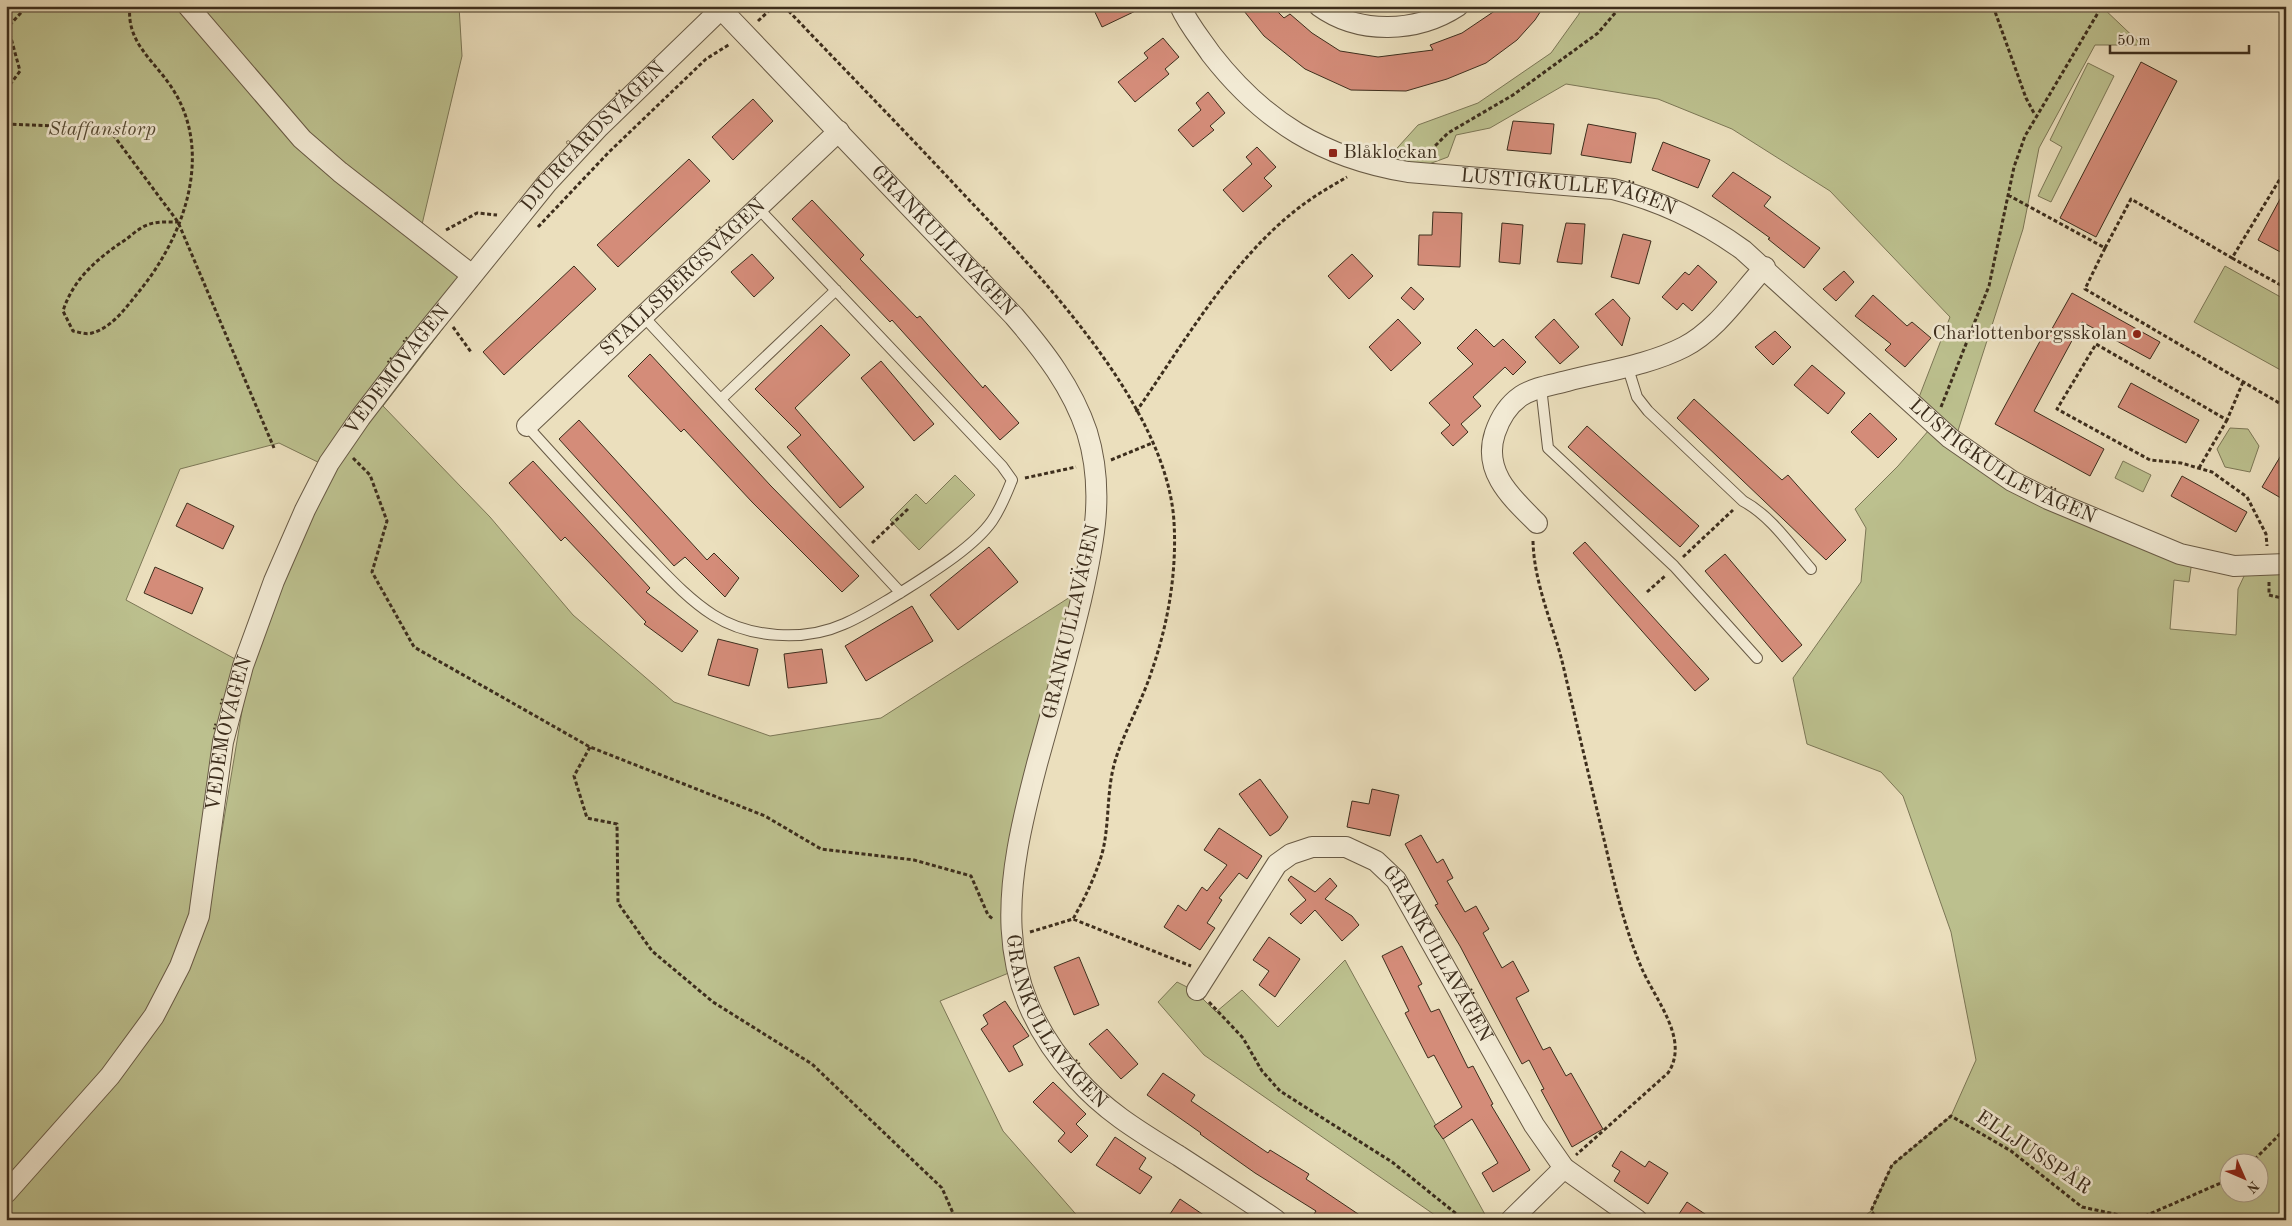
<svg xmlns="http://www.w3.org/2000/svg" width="2292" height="1226" font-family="'Old Standard TT',serif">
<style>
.green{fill:#bcc08e;stroke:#7c7756;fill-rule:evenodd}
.building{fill:#d48c79;stroke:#3d2e1d}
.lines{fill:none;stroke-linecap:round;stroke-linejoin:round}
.lane-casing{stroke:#685a45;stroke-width:12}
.street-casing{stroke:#685a45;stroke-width:22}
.path{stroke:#3d2e1d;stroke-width:3;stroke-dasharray:4 2.5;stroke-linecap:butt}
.lane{stroke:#f2ead4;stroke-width:10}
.street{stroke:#f2ead4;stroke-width:20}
.poi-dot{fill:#8f2418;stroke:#f2ead4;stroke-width:2}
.labels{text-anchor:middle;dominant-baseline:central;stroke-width:5;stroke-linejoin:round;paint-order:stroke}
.park-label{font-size:20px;font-style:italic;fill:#564b34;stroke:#f2ead4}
.street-label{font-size:20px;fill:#3d2e1d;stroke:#f2ead4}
.poi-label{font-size:20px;fill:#3d2e1d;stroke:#f2ead4;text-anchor:start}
</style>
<rect width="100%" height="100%" fill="#ebdfbd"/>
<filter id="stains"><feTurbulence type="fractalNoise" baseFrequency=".004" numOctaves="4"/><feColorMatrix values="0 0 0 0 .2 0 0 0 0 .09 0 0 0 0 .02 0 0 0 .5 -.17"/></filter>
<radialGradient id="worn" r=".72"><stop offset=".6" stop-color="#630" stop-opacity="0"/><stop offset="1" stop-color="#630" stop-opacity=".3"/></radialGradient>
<path class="green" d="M 6,6 L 459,6 L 462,56 L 419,237 L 473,285 L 454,314 L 383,406 L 490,517 L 573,615 L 674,702 L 770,736 L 881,718 L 1092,583 L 1052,724 L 1019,882 L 1021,968 L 940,1001 L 1003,1131 L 1081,1220 L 6,1220 ZM 279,443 L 334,470 L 302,525 L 250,667 L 126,600 L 180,469 ZM 248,675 L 208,915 L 232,735 Z
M 1581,6 L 2101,6 L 2142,45 L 2095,45 L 2039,148 L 2023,229 L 1955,440 L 1979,458 L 2192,561 L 2189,582 L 2174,580 L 2170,629 L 2236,635 L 2238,589 L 2245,574 L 2286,572 L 2286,1220 L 1859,1220 L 1871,1211 L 1892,1165 L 1951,1116 L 1976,1060 L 1951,932 L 1903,796 L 1881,772 L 1807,744 L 1793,678 L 1861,582 L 1866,528 L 1855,509 L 1898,466 L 1935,423 L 1916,405 L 1950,317 L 1830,191 L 1732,129 L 1658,99 L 1566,84 L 1490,128 L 1456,135 L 1448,157 L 1410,171 L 1379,168 L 1418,125 L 1478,103 L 1551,53 L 1579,14 ZM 2230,1164 L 2260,1164 L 2260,1194 L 2230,1194 Z
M 2088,63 L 2114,76 L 2051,202 L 2038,196 L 2062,147 L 2050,140 Z
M 2225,266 L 2286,300 L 2286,373 L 2194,322 Z
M 2230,428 L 2248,429 L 2259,446 L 2250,472 L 2225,467 L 2217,449 Z
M 2123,461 L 2151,475 L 2143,492 L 2115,478 Z
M 955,475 L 975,495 L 919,550 L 890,520 L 916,494 L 926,504 Z
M 1345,960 L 1488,1220 L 1442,1220 L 1204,1055 L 1158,1002 L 1177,982 L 1195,991 L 1216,1012 L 1242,990 L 1278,1027 Z"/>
<path class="building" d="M 1092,6 L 1146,6 L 1102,27 Z
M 1240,6 L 1272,6 L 1284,18 L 1290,14 L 1312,33 L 1340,51 L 1378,57 L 1433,50 L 1430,45 L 1462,33 L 1502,6 L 1544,6 L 1535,20 L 1517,40 L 1486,63 L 1447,79 L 1406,91 L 1351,90 L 1305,69 L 1264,36 Z
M 1163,38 L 1179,57 L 1165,69 L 1169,74 L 1135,102 L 1118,82 L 1148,58 L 1144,53 Z
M 2141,62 L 2177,81 L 2096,237 L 2060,218 Z
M 1208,92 L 1225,113 L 1210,126 L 1214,130 L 1193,147 L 1178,130 L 1201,110 L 1196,103 Z
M 753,99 L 773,121 L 733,160 L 712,137 Z
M 1513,121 L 1554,124 L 1551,154 L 1507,150 Z
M 1588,124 L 1636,133 L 1631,163 L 1581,155 Z
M 1663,142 L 1710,160 L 1698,188 L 1652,170 Z
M 1257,147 L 1276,167 L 1264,178 L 1272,186 L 1243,212 L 1223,190 L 1252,164 L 1246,157 Z
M 689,159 L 710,181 L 618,267 L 597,245 Z
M 1733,172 L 1771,197 L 1764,206 L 1820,248 L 1804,268 L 1768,239 L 1770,238 L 1712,196 Z
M 2286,188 L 2286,255 L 2258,240 Z
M 812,200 L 864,255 L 860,259 L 917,318 L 920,316 L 983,388 L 985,385 L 1019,423 L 1000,440 L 892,320 L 890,322 L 792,219 Z
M 1433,212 L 1462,213 L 1460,267 L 1418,265 L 1419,235 L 1432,235 Z
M 1502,223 L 1523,225 L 1520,264 L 1499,262 Z
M 1566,223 L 1585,224 L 1582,264 L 1557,262 Z
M 1623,234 L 1651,241 L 1639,284 L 1611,277 Z
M 752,254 L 774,278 L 754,297 L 731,272 Z
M 1352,254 L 1373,276 L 1349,299 L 1328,276 Z
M 1698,265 L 1717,282 L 1692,311 L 1683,303 L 1677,310 L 1662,297 L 1685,272 L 1689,275 Z
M 574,266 L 596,289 L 504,375 L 483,352 Z
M 1844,271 L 1854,282 L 1836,301 L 1823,289 Z
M 1411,287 L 1424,299 L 1414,310 L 1401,298 Z
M 2072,293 L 2160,342 L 2150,359 L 2082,322 L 2034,411 L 2104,449 L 2090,476 L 1995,424 L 2045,332 L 2049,334 Z
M 1873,295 L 1907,326 L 1912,322 L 1931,338 L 1905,367 L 1885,350 L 1891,344 L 1855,316 Z
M 1613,299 L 1630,318 L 1622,346 L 1595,314 Z
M 1398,319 L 1421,343 L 1391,371 L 1369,347 Z
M 1554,319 L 1579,347 L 1560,364 L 1535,337 Z
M 821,325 L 850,355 L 795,408 L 864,487 L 840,508 L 787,447 L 801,435 L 755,389 Z
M 1476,329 L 1494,347 L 1503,339 L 1526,362 L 1513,375 L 1505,367 L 1473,397 L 1481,406 L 1461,424 L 1468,432 L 1453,446 L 1441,433 L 1450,425 L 1429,403 L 1473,364 L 1457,348 Z
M 1775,331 L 1791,347 L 1773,365 L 1755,347 Z
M 650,354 L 770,485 L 859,576 L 842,592 L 752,502 L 684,429 L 681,432 L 628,376 Z
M 881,361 L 934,424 L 914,441 L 861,378 Z
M 1812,365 L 1845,393 L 1828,414 L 1794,385 Z
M 2131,383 L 2199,420 L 2186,443 L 2118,407 Z
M 1694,399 L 1782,480 L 1788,475 L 1846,540 L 1826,560 L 1677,418 Z
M 1870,413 L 1897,439 L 1878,458 L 1851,432 Z
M 579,420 L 707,560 L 714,553 L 739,578 L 725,597 L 685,557 L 674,566 L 559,439 Z
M 1587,426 L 1699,526 L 1680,547 L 1568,447 Z
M 2286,447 L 2286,501 L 2262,487 Z
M 533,461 L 650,588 L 646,592 L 698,631 L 682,652 L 644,624 L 646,622 L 565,537 L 561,541 L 509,483 Z
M 2182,476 L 2247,512 L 2236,532 L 2171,496 Z
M 187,503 L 234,526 L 223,549 L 176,526 Z
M 1585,542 L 1709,679 L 1695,691 L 1573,553 Z
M 989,547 L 1018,582 L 958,630 L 930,595 Z
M 1725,554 L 1802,645 L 1782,662 L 1705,571 Z
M 155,567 L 203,588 L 192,614 L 144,593 Z
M 912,606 L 933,641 L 866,681 L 845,646 Z
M 718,639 L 758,649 L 749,686 L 708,675 Z
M 822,649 L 827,683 L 788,688 L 784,654 Z
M 1260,779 L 1288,817 L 1279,830 L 1270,836 L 1239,794 Z
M 1372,789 L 1399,795 L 1390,836 L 1347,827 L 1352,801 L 1369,804 Z
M 1219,828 L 1262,856 L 1247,879 L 1239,873 L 1219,898 L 1222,900 L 1207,923 L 1215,928 L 1200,950 L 1164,927 L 1178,905 L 1186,911 L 1202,887 L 1207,891 L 1227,865 L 1204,850 Z
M 1421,835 L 1437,863 L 1443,859 L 1453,878 L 1447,881 L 1465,912 L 1476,906 L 1489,929 L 1483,933 L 1502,968 L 1513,961 L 1529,991 L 1516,998 L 1543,1050 L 1550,1047 L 1566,1076 L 1571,1073 L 1603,1129 L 1572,1147 L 1541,1090 L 1544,1089 L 1529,1060 L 1522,1064 L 1460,946 L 1435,905 L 1438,904 L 1405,844 Z
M 1291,876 L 1315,892 L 1330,878 L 1337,886 L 1325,899 L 1352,916 L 1359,925 L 1342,941 L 1315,910 L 1301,924 L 1290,914 L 1306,900 L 1288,880 Z
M 1269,937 L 1300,959 L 1275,997 L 1259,985 L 1269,971 L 1253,960 Z
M 1402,946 L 1422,984 L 1418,986 L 1431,1012 L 1439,1009 L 1468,1068 L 1473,1066 L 1493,1104 L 1491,1105 L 1530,1170 L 1493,1192 L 1482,1173 L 1498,1163 L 1472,1119 L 1443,1139 L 1434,1126 L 1462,1107 L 1434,1055 L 1428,1058 L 1405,1013 L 1409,1011 L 1382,956 Z
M 1079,957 L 1099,1005 L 1074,1015 L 1054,967 Z
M 1005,1001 L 1029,1036 L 1013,1046 L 1023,1065 L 1009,1072 L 981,1029 L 988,1024 L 983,1015 Z
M 1107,1029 L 1138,1064 L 1121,1079 L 1089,1044 Z
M 1163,1073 L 1195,1095 L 1191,1101 L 1268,1153 L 1270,1150 L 1309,1174 L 1306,1179 L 1367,1220 L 1322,1220 L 1314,1214 L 1316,1211 L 1255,1173 L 1200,1134 L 1201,1133 L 1147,1095 Z
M 1053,1082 L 1086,1114 L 1076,1124 L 1088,1136 L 1071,1153 L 1058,1141 L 1065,1133 L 1033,1102 Z
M 1115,1137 L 1146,1158 L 1139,1169 L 1152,1177 L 1140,1194 L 1096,1165 Z
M 1621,1151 L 1645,1167 L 1649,1161 L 1668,1173 L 1648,1204 L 1614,1181 L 1620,1171 L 1612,1166 Z
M 1180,1199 L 1211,1220 L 1166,1220 Z
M 1687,1202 L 1714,1220 L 1675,1220 Z"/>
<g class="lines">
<g class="lane-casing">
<path id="lane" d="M 643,316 L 900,592
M 1627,365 L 1637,397 L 1648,411 L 1743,501 C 1771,516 1790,545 1811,569
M 1541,387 L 1548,448 L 1674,566 L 1757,658
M 721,399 L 836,290
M 527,426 C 564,467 601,508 640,548 C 663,571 685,597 713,615 C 749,638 804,642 844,624 C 863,616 881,604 900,593 C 928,575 973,548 992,521 C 1001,508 1006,495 1012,480 L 1002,466 L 758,208"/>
</g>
<g class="street-casing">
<g id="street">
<path d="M 188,6 L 302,139 L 340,172 L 472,275"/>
<path id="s1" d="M 1180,6 C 1188,24 1200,38 1211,54 C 1264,122 1323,158 1408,172 L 1613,189 C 1661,201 1703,221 1743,250 L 1950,438 L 2012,481 L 2048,499 L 2180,554 L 2234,566 L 2286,564"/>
<path d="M 1319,6 C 1359,35 1417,33 1458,6"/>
<path id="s2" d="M 721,9 L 1014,316 C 1044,351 1072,387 1087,432 C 1105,490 1094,543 1081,600 C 1068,655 1052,710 1037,764 C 1006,882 987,980 1077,1079 C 1106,1112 1142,1133 1179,1156 C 1211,1177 1244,1198 1276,1220"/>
<path id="s3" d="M 527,426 L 839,131"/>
<path d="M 1537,523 C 1512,498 1482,472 1495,433 C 1500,418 1508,405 1521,396 C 1535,387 1552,385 1567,381 C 1605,371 1649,365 1684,347 C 1717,330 1740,294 1765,267"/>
<path id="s4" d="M 1197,990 L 1277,864 L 1291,854 L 1312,847 L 1346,847 L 1376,861 L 1396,880 L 1534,1125 L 1564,1168 L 1637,1220"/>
<path id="s5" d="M 6,1193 L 110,1076 L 154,1016 L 180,966 L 199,916 L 223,742 L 243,666 L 274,581 L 305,510 L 329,463 L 360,418 L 416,345 L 547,183 L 599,127 L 724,6"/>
<path d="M 1511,1220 L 1564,1168"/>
</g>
</g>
<path class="path" d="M 130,6 C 126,41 152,59 170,85 C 216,151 184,238 137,294 C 125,309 111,328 92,333 C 86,335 79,332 73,331 L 63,311 C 73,279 98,258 125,240 C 132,235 139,228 147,225 C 157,221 168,222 178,222
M 784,6 C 841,66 899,125 955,185 C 1033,268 1167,404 1174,522 C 1177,572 1168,624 1152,670 C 1143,699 1127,726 1117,755 C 1106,786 1110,819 1103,850 C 1097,873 1085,898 1073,919
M 1993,6 L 2026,98 L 2035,115
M 758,21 L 774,6
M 6,90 L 20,71 L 8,27 L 27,6
M 6,124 L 108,128 L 178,222 L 274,448
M 1426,155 L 1448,133 L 1513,95 L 1598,33 L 1621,6
M 2008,195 L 2105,248 L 2131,199 L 2232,258 L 2286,169
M 538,227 L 609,152 L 706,59 L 730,44
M 446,230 L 477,213 L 497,215
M 2105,248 L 2085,289 L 2286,407
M 2232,258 L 2286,288
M 453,327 L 471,352
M 2243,382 L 2227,420 L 2096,344 L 2057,409 L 2150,460 L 2181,463 L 2212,472 L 2247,497 L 2266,534 L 2267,546
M 1941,407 L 1989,286 L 2014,167 L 2025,136 L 2102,6
M 1136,412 C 1183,344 1231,261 1296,210 C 1312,197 1330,187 1347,177
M 353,458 L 370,475 L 387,521 L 372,572 L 414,647 L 590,747 L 765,816 L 821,849 L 914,860 L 971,876 L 988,915 L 994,920
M 1111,460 L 1152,443
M 2199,468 L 2227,420
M 1025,478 L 1076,467
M 1533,541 C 1534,584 1553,624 1563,665 C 1576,721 1589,776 1602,831 C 1613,877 1623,925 1642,969 C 1656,1001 1690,1040 1668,1073 L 1576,1155
M 872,543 L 908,509
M 1683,557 L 1733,510
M 2269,582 L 2269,595 L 2286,599
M 1647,592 L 1665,576
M 590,747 L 574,776 L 587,818 L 617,824 L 618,903 L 652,951 L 713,1002 L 812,1064 L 942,1188 L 956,1220
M 1030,932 L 1073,919 L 1191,966
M 1209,1002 L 1243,1038 L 1262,1071 L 1280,1091 L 1392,1162 L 1464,1220
M 2250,1164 L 2286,1128
M 1879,1220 L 1871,1211 L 1892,1165 L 1951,1116 L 2011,1151 L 2082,1207 L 2138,1219 L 2230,1179"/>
<use href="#lane" class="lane"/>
<use href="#street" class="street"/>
</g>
<g class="poi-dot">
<rect x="1328" y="148" width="10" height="10" rx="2.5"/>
<circle cx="2137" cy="334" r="5"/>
</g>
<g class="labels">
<g class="park-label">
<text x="102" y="130">Staffanstorp</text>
</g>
<g class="street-label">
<text stroke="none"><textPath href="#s5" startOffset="1236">DJURGÅRDSVÄGEN</textPath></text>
<text stroke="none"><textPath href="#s1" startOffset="455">LUSTIGKULLEVÄGEN</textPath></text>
<text stroke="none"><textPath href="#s2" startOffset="321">GRANKULLAVÄGEN</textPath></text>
<text stroke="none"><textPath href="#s3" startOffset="215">STALLSBERGSVÄGEN</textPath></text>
<text stroke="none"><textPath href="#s5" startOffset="931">VEDEMÖVÄGEN</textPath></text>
<text stroke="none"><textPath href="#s1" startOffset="980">LUSTIGKULLEVÄGEN</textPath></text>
<text transform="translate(1072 622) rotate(-77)">GRANKULLAVÄGEN</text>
<text stroke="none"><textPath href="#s5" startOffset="526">VEDEMÖVÄGEN</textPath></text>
<text stroke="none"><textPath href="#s4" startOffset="368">GRANKULLAVÄGEN</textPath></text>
<text stroke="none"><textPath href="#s2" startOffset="1175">GRANKULLAVÄGEN</textPath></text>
<text transform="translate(2033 1153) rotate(34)">ELLJUSSPÅR</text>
</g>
<g class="poi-label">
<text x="1343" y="153">Blåklockan</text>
<text x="2127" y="334" text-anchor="end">Charlottenborgsskolan</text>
</g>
</g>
<rect width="2292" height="1226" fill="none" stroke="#ebdfbd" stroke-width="25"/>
<rect x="8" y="8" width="2277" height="1211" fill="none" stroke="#3d2e1d" stroke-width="2.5"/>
<rect x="12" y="12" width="2267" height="1201" fill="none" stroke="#3d2e1d"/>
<g transform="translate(2244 1178) rotate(135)"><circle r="24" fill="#f2ead4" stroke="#aa9f8b"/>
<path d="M0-4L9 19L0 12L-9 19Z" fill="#8f2418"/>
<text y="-8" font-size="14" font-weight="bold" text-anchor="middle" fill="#3d2e1d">N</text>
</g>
<path d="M2110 45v8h139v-8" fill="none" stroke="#3d2e1d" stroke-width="2.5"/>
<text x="2117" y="45" font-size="15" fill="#3d2e1d" stroke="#f2ead4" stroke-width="4" paint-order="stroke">50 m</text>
<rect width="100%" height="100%" filter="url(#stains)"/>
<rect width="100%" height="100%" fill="url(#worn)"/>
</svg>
